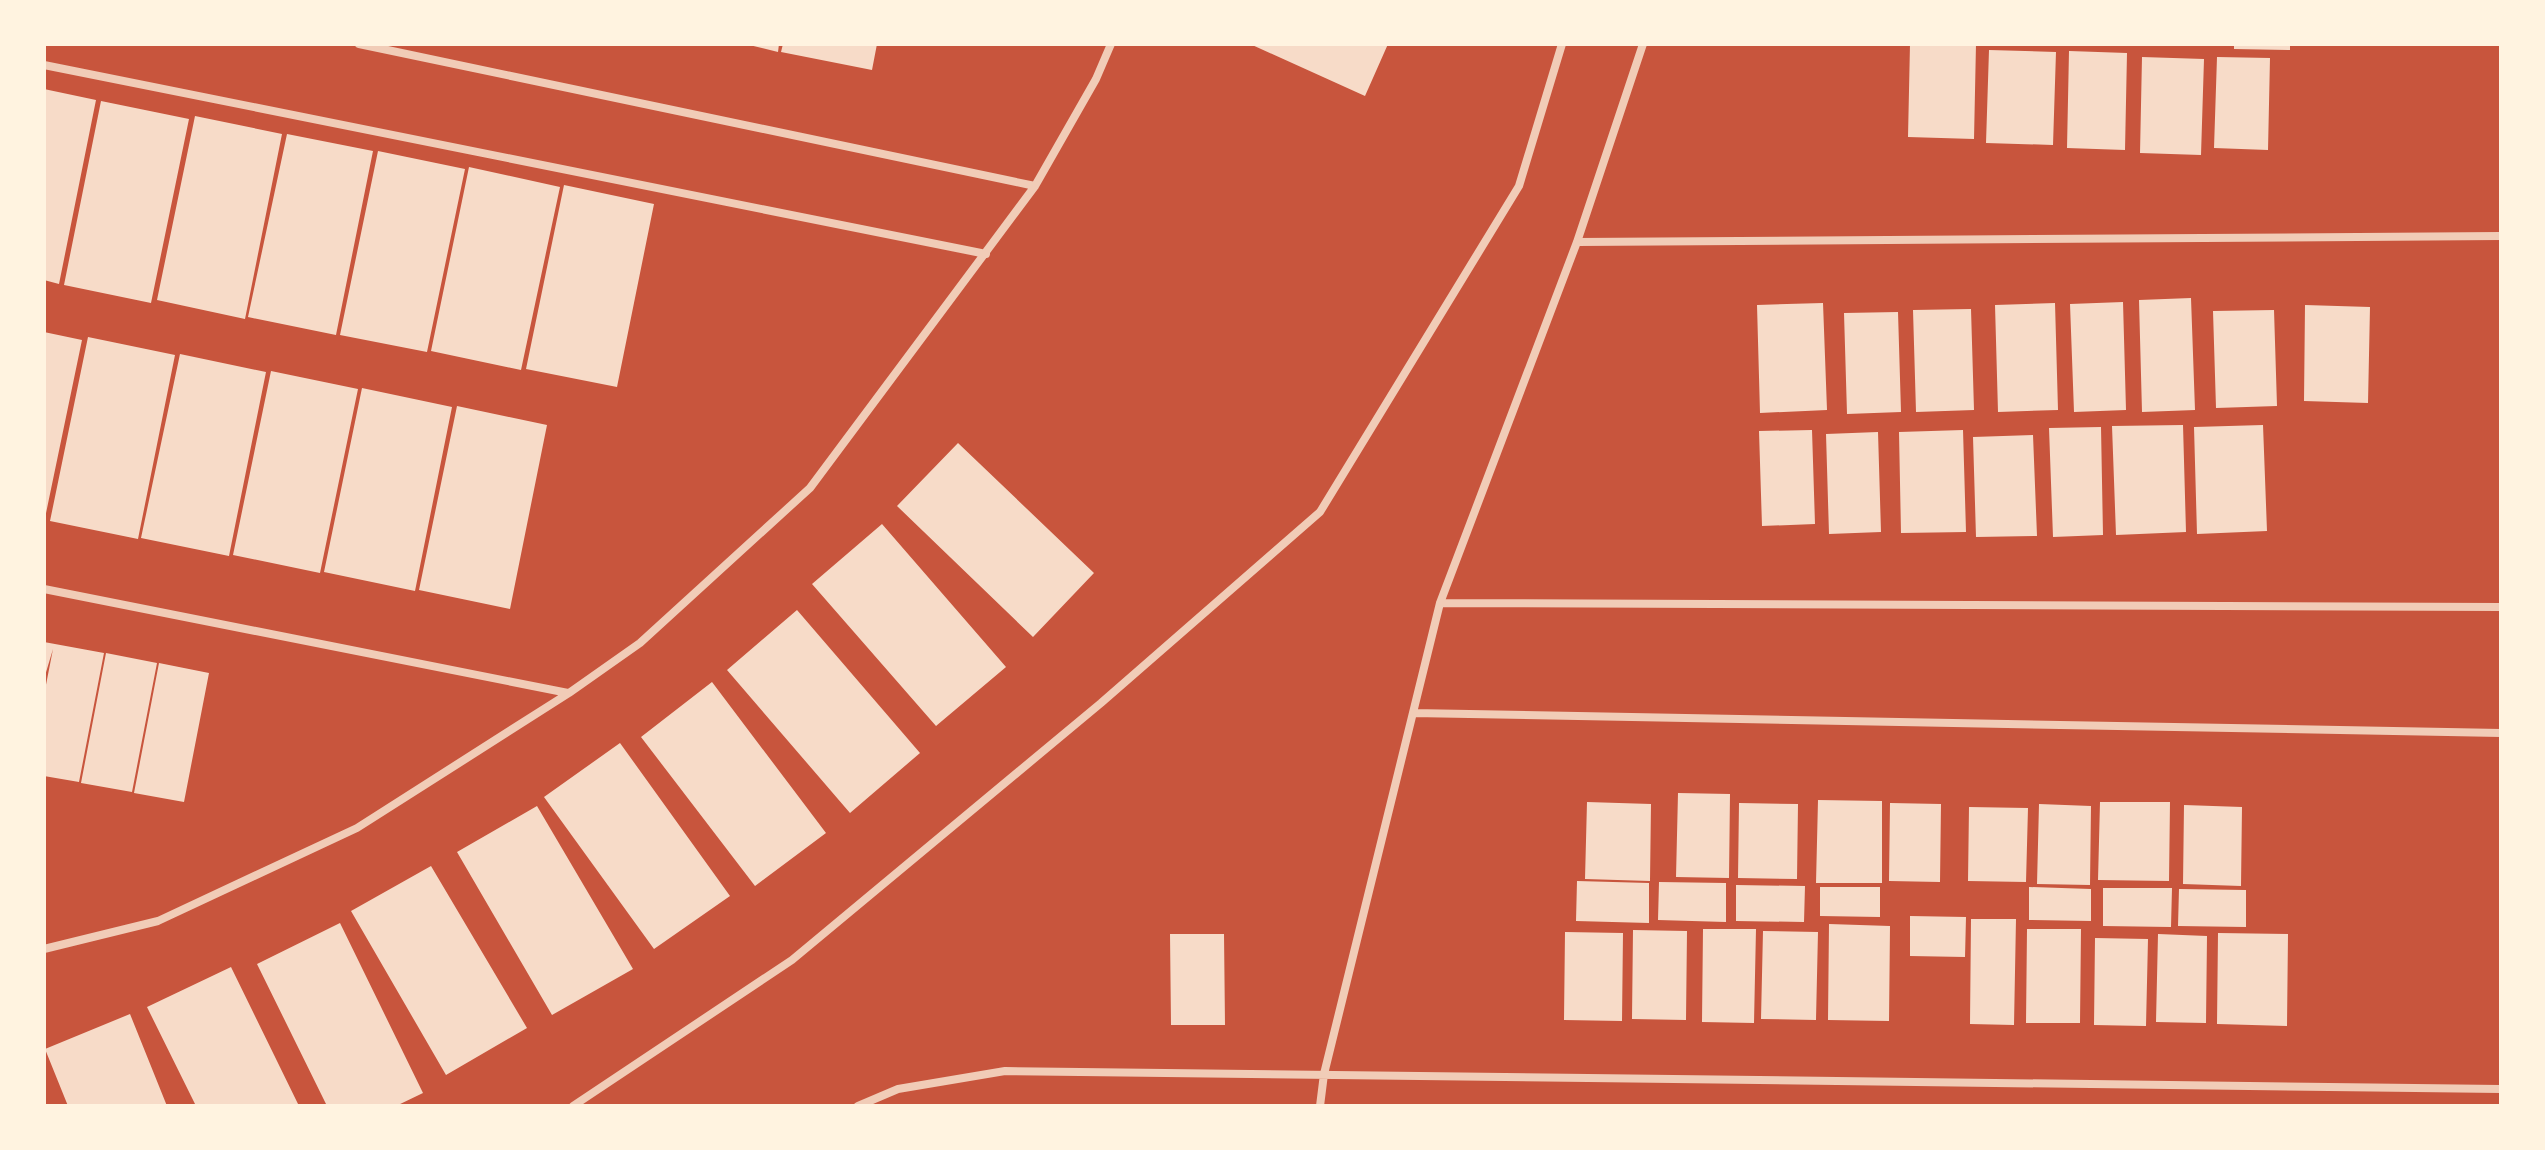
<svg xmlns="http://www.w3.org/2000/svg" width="2545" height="1150" font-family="'PT Sans',sans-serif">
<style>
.building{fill:#f7dbc8}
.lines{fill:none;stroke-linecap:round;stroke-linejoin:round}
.minor{stroke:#f1ccb7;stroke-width:8}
</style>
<rect width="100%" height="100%" fill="#c8553d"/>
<path class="building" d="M 745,44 L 779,44 L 778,52 Z
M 783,44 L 877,44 L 872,70 L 781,52 Z
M 1250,44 L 1388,44 L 1365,96 Z
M 1910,44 L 1976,44 L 1974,139 L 1908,137 Z
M 2234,44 L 2290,44 L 2290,50 L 2234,49 Z
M 1989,50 L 2056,52 L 2053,145 L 1986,143 Z
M 2069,51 L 2127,53 L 2125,150 L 2067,148 Z
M 2142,57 L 2204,59 L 2201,155 L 2140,153 Z
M 2217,57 L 2270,58 L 2268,150 L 2214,148 Z
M 44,89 L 96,100 L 59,284 L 44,280 Z
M 101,101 L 189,119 L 151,303 L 64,285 Z
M 195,116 L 282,134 L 245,319 L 157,300 Z
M 287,134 L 373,151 L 336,335 L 248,317 Z
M 378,151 L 465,169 L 427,352 L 340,335 Z
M 469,167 L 560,187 L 521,370 L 431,351 Z
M 564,185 L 654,204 L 617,387 L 526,369 Z
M 2191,298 L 2195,410 L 2142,412 L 2139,300 Z
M 2123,302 L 2126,410 L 2074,412 L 2070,304 Z
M 1823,303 L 1827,410 L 1760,413 L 1757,305 Z
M 2055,303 L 2058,410 L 1998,412 L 1995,305 Z
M 2305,305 L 2370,307 L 2368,403 L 2304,401 Z
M 1971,309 L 1974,410 L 1916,412 L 1913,310 Z
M 2274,310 L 2277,406 L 2216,408 L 2213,311 Z
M 1898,312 L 1901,412 L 1847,414 L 1844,313 Z
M 44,332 L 82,340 L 45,518 L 44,518 Z
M 88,337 L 175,355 L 138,539 L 50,521 Z
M 180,354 L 266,372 L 229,556 L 141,538 Z
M 271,371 L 358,389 L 320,573 L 233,555 Z
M 362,388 L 452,407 L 415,591 L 324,572 Z
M 457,406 L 547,425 L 510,609 L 419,590 Z
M 2183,425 L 2186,532 L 2116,535 L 2112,426 Z
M 2263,425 L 2267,531 L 2197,534 L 2194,427 Z
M 2101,427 L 2103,535 L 2053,537 L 2049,428 Z
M 1812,430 L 1815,524 L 1762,526 L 1759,431 Z
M 1963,430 L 1966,532 L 1901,533 L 1899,432 Z
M 1878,432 L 1881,532 L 1829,534 L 1826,434 Z
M 2033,435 L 2037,536 L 1976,537 L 1973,437 Z
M 958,443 L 1094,573 L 1033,637 L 897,506 Z
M 882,524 L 1006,667 L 936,726 L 812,584 Z
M 797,610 L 920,753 L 850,813 L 727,670 Z
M 44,642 L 104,653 L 79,782 L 44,776 L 44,695 L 53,649 L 44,679 Z
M 106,653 L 157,663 L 132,792 L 81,783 Z
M 159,663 L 209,673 L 184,802 L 134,793 Z
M 712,682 L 826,833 L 755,886 L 641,737 Z
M 620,743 L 730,896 L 654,949 L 544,797 Z
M 1678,793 L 1730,794 L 1729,878 L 1676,877 Z
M 1818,800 L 1882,801 L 1882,883 L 1816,883 Z
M 1587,802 L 1651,804 L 1650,881 L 1585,879 Z
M 2100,802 L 2170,802 L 2169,881 L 2098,880 Z
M 1739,803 L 1798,804 L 1797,879 L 1738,878 Z
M 1890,803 L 1941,804 L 1940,882 L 1889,881 Z
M 2039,804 L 2091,806 L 2090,885 L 2037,884 Z
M 2184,805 L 2242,807 L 2241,886 L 2183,884 Z
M 537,806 L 633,969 L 552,1015 L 457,852 Z
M 1969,807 L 2028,808 L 2026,882 L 1968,881 Z
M 431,866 L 527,1028 L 446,1075 L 351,911 Z
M 1577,881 L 1649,883 L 1649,923 L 1576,921 Z
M 1659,882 L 1726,883 L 1726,922 L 1658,920 Z
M 1736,885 L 1805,886 L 1804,922 L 1736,921 Z
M 1820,887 L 1880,887 L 1880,917 L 1820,916 Z
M 2029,887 L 2091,889 L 2091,921 L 2029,920 Z
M 2103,888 L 2172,888 L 2171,927 L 2103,926 Z
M 2179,889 L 2246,890 L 2246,927 L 2178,926 Z
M 1910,916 L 1966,917 L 1965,957 L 1910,956 Z
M 1971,919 L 2016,919 L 2014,1025 L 1970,1024 Z
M 340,923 L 423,1093 L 396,1106 L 327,1106 L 257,964 Z
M 1829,924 L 1890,926 L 1889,1021 L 1828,1020 Z
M 1703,929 L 1756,929 L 1754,1023 L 1702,1022 Z
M 2027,929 L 2081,929 L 2080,1023 L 2026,1023 Z
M 1633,930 L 1687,931 L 1686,1020 L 1632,1019 Z
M 1763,931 L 1818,932 L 1816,1020 L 1761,1019 Z
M 1565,932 L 1623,933 L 1622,1021 L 1564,1020 Z
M 2218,933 L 2288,934 L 2287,1026 L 2217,1024 Z
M 1170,934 L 1224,934 L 1225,1025 L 1171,1025 Z
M 2158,934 L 2207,936 L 2206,1023 L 2156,1022 Z
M 2095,938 L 2148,939 L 2146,1026 L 2094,1025 Z
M 231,967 L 299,1106 L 196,1106 L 147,1007 Z
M 130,1014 L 167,1106 L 68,1106 L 45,1049 Z"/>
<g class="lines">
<path class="minor" d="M 359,44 L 1035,186
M 44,65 L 986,254
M 1577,242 L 2501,236
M 44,589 L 568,693
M 1440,603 L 2501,607
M 1413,713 L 2501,733
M 44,949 L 158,921 L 357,828 L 569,693 L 640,643 L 810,488 L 1035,186 L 1096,79 L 1111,44
M 573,1106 L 792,960 L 1101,703 L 1320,512 L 1519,186 L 1562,44
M 858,1106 L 898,1089 L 1005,1071 L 2501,1089
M 1320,1106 L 1324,1074 L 1440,603 L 1577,242 L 1643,44"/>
</g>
<rect width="2545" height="1150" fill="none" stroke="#fff3e0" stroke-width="92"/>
</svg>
